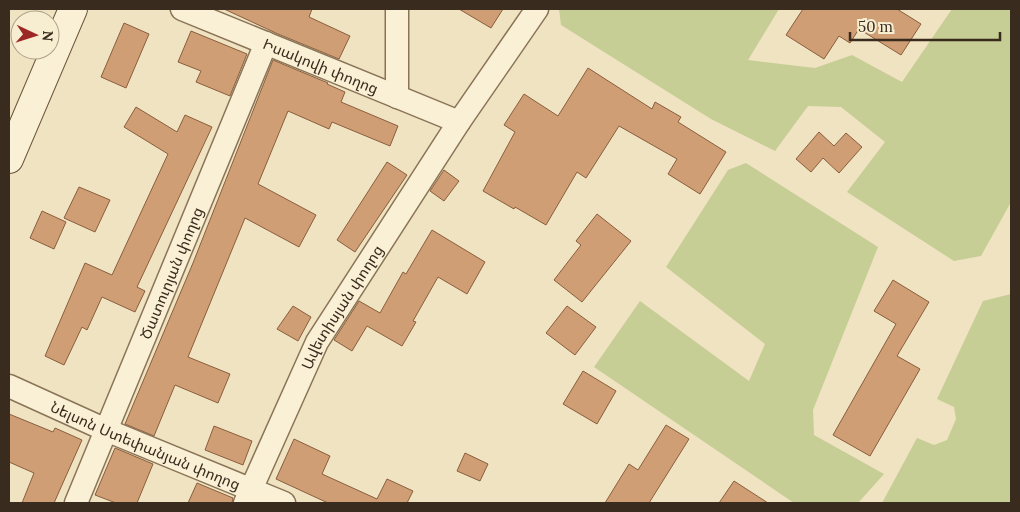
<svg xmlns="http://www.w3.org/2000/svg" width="1020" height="512" font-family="Lora,'Noto Sans Armenian',serif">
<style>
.green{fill:#c6ce95}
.building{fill:#cf9e75;stroke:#8a5e3d}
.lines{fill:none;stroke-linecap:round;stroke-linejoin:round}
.minor-casing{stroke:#8a7458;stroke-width:25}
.secondary-casing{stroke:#6c553b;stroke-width:30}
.minor{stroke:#faf0d5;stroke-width:22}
.secondary{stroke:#faf0d5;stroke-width:28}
.labels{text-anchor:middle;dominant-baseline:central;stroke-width:5;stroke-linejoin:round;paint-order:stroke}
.street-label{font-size:15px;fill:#392b1d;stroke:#f7edd1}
</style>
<rect width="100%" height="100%" fill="#f0e3c1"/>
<path class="green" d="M 559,9 L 779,9 L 748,60 L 815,68 L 852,55 L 902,82 L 952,9 L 1011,9 L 1011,202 L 981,256 L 954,261 L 847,192 L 885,142 L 841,107 L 808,106 L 775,151 L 711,119 L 561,25 Z
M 746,163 L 878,247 L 813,410 L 814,435 L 884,474 L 858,503 L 794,503 L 594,367 L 640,301 L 749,381 L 765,344 L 666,267 L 728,170 Z
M 1011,294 L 1011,503 L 882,503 L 917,438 L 934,445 L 947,440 L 956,419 L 954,407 L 937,399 L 983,301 Z"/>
<path class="building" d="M 224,9 L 312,9 L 309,17 L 350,36 L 339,59 L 278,34 Z
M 459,9 L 503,9 L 491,28 Z
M 803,9 L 897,9 L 921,24 L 901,55 L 859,29 L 850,43 L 839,36 L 824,59 L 786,35 Z
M 124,23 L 149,34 L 126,88 L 101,77 Z
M 191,31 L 247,54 L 230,96 L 196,82 L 201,71 L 178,62 Z
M 273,60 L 328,83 L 327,84 L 345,92 L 341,102 L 398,126 L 390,146 L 332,122 L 329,129 L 288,111 L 258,184 L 316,215 L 299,247 L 245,218 L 188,357 L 230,374 L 218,403 L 175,385 L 154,436 L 125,424 L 193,263 Z
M 588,68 L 652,109 L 655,102 L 681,117 L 678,122 L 726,152 L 700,194 L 668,174 L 677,159 L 619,126 L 586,178 L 577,172 L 546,225 L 515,207 L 514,209 L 483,191 L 515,132 L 504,125 L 524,94 L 558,116 Z
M 136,107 L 177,132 L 185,115 L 212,127 L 137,287 L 145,291 L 135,312 L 102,297 L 87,330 L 82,327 L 64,365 L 45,356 L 85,263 L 112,275 L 168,154 L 124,127 Z
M 819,132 L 834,146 L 846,133 L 862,147 L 839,173 L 823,158 L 811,172 L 796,159 Z
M 387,162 L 407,175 L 355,252 L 337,240 Z
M 444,170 L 459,181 L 444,201 L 430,191 Z
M 79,187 L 110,200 L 95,232 L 64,218 Z
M 42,211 L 66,222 L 54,249 L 30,238 Z
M 597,214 L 631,241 L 582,302 L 554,280 L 581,245 L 576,241 Z
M 432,230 L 485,262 L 467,294 L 438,277 L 413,321 L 416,322 L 402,346 L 367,326 L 352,351 L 334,340 L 359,301 L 380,313 L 403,272 L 406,274 Z
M 893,280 L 929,302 L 897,356 L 920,369 L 870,456 L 833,435 L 896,324 L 874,311 Z
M 293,306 L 311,317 L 298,341 L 277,329 Z
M 567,306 L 596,327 L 575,355 L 546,333 Z
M 583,371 L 616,391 L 597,424 L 563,404 Z
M 9,414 L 53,432 L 55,428 L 82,440 L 54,503 L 22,503 L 34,473 L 9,462 Z
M 666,425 L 689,439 L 649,503 L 605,503 L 629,464 L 638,470 Z
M 214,426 L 252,441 L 243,465 L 205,450 Z
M 294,439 L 330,456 L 322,474 L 377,499 L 387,479 L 413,491 L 407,503 L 328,503 L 276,479 Z
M 115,448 L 153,464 L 137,503 L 116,503 L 95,495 Z
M 465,453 L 488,464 L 480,481 L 457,471 Z
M 734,481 L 768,503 L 719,503 Z
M 197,483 L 233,498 L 232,503 L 188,503 Z"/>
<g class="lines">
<g class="minor-casing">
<g id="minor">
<path id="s1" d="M 182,9 L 459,122"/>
<path d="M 397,97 L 397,9"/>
<path id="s2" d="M 9,386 L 106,430 L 284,503"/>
<path id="s3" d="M 76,503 L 266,43"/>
<path id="s4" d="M 245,503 L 317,342 L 459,122 L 537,9"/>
</g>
</g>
<g class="secondary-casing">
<path id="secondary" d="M 9,159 L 73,9"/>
</g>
<use href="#minor" class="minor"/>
<use href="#secondary" class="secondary"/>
</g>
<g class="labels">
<g class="street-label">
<text stroke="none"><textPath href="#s1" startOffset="150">Իսակովի փողոց</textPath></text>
<text stroke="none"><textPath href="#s3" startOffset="249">Ծատուրյան փողոց</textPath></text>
<text stroke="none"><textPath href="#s4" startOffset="219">Ավետիսյան փողոց</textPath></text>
<text stroke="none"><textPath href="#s2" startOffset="149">Նելսոն Ստեփանյան փողոց</textPath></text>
</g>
</g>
<rect width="1020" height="512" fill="none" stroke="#392b1d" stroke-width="20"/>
<g transform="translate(35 35) rotate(94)"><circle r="24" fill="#f7edd1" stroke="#ab9f89"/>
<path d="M0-4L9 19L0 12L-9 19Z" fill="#9b2825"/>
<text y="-8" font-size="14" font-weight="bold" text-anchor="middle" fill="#392b1d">N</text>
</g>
<path d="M850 32v8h150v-8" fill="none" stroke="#392b1d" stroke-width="2.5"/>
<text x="858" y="32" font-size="15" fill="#392b1d" stroke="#f7edd1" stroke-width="4" paint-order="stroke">50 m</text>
</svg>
